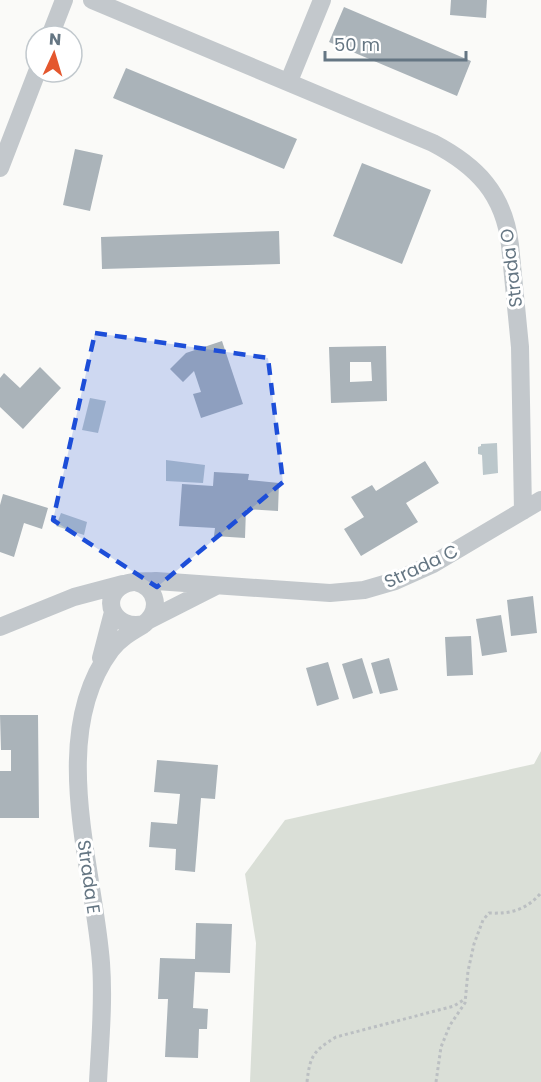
<svg xmlns="http://www.w3.org/2000/svg" width="541" height="1082" font-family="Poppins,sans-serif">
<style>
.green{fill:#dadfd7}
.water{fill:#bbc7cb}
.building{fill:#aab3b9;fill-rule:evenodd}
.lines{fill:none;stroke-linecap:round;stroke-linejoin:round}
.path{stroke:#bbbfc2;stroke-width:3;stroke-dasharray:3 3;stroke-linecap:butt}
.minor{stroke:#c3c8cc;stroke-width:18}
.marked{fill:#1d4ed8;fill-opacity:0.2;stroke:#1d4ed8;stroke-width:4.5;stroke-dasharray:12 8;stroke-linejoin:round}
.labels{text-anchor:middle;dominant-baseline:central;stroke-width:6;stroke-linejoin:round;paint-order:stroke}
.street-label{font-size:18px;fill:#657683;stroke:#fff}
</style>
<rect width="100%" height="100%" fill="#fafaf8"/>
<path class="green" d="M 541,751 L 541,1082 L 250,1082 L 256,943 L 245,874 L 285,820 L 534,764 Z"/>
<path class="water" d="M 90,398 L 106,401 L 98,433 L 82,430 Z
M 497,443 L 498,473 L 483,475 L 482,455 L 478,454 L 478,447 L 481,446 L 481,444 Z
M 166,460 L 205,465 L 203,483 L 166,481 Z
M 61,513 L 87,522 L 84,535 L 56,526 Z"/>
<path class="building" d="M 451,0 L 487,0 L 486,18 L 450,15 Z
M 344,7 L 471,61 L 457,96 L 329,42 Z
M 126,68 L 297,139 L 284,169 L 113,98 Z
M 75,149 L 103,155 L 90,211 L 63,205 Z
M 362,163 L 431,190 L 402,264 L 333,236 Z
M 279,231 L 280,264 L 102,269 L 101,237 Z
M 222,341 L 243,404 L 201,418 L 193,394 L 201,392 L 194,371 L 183,382 L 170,369 L 186,353 Z
M 386,346 L 387,401 L 331,403 L 329,347 ZM 350,362 L 371,362 L 372,381 L 350,382 Z
M 40,367 L 61,388 L 23,429 L 0,407 L 0,378 L 4,373 L 20,388 Z
M 425,461 L 439,483 L 406,503 L 418,522 L 361,556 L 344,529 L 364,517 L 351,497 L 372,485 L 376,491 Z
M 214,472 L 249,474 L 248,480 L 279,483 L 278,511 L 246,509 L 245,538 L 214,536 L 215,528 L 179,526 L 182,484 L 213,486 Z
M 3,494 L 48,508 L 42,529 L 24,523 L 14,557 L 0,552 L 0,505 Z
M 533,596 L 537,633 L 511,636 L 507,600 Z
M 501,615 L 507,652 L 482,656 L 476,619 Z
M 471,636 L 473,675 L 447,676 L 445,637 Z
M 362,658 L 373,693 L 353,699 L 342,664 Z
M 389,658 L 398,690 L 380,694 L 371,663 Z
M 328,662 L 339,699 L 317,706 L 306,668 Z
M 0,715 L 38,715 L 39,818 L 0,818 L 0,771 L 11,771 L 11,750 L 1,750 Z
M 157,760 L 218,765 L 215,799 L 201,798 L 195,872 L 175,870 L 176,849 L 149,847 L 151,822 L 177,824 L 180,794 L 154,792 Z
M 196,923 L 232,924 L 230,973 L 195,972 L 193,1008 L 208,1009 L 207,1029 L 199,1029 L 198,1058 L 165,1057 L 168,999 L 158,999 L 160,958 L 195,959 Z"/>
<g class="lines">
<path class="path" d="M 307,1082 C 310,1056 313,1051 336,1037 L 454,1006 L 465,999
M 436,1082 L 441,1047 L 450,1025 L 465,1003 L 468,971 L 474,944 L 483,920 L 489,913 C 511,914 526,910 541,893"/>
<path class="minor" d="M 92,0 L 433,143 C 477,166 504,194 510,245 L 520,347 L 523,511
M 50,36 L 64,0
M 289,81 L 322,0
M 0,168 L 37,72
M 136,582 C 158,588 161,611 144,624 C 114,631 99,598 123,585 C 132,580 146,582 156,581 L 330,593 L 364,590 L 395,581 L 433,564 L 541,500
M 149,620 L 216,586
M 0,627 L 74,597 L 123,584
M 101,658 L 113,612
M 98,1082 C 100,1043 104,1002 101,963 C 94,867 47,736 111,650 C 119,639 131,632 143,625"/>
</g>
<path class="marked" d="M 95,333 L 268,358 L 283,482 L 157,587 L 53,520 Z"/>
<g class="labels">
<g class="street-label">
<text transform="translate(511 268) rotate(-97)">Strada O</text>
<text transform="translate(421 566) rotate(-25)">Strada C</text>
<text transform="translate(89 877) rotate(82)">Strada E</text>
</g>
</g>
<g transform="translate(54 54) rotate(4)"><circle r="28" fill="#ffffff" stroke="#c1c8cd" stroke-width="1.5"/>
<path d="M0-4.5L10 22L0 15L-10 22Z" fill="#e4572e"/>
<text y="-9" font-size="16" font-weight="bold" text-anchor="middle" fill="#657683">N</text>
</g>
<path d="M325 51v9h141v-9" fill="none" stroke="#657683" stroke-width="3"/>
<text x="334" y="51" font-size="18" fill="#657683" stroke="#ffffff" stroke-width="4.5" paint-order="stroke">50 m</text>
</svg>
